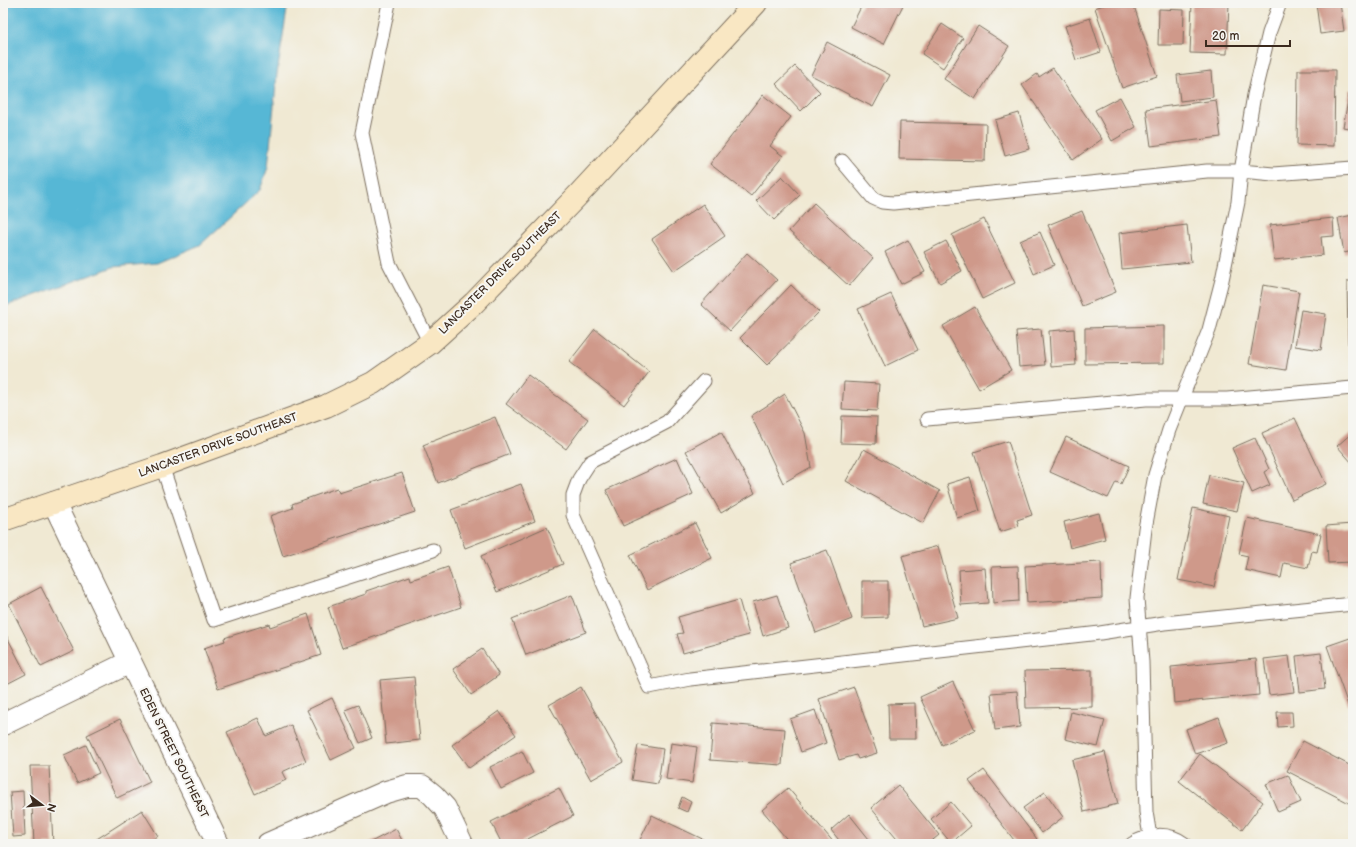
<svg xmlns="http://www.w3.org/2000/svg" width="1356" height="847" font-family="'Balsamiq Sans',sans-serif">
<style>
.water{fill:#57b7d5;stroke:#49707a}
.building{fill:#cf998a}
.lines{fill:none;stroke-linecap:round;stroke-linejoin:round}
.lane-casing{stroke:#7a6d5d;stroke-width:15}
.street-casing{stroke:#7a6d5d;stroke-width:24}
.secondary-casing{stroke:#7a6d5d;stroke-width:24}
.lane{stroke:#fff;stroke-width:13}
.street{stroke:#fff;stroke-width:22}
.secondary{stroke:#f9e7c3;stroke-width:22}
.labels{text-anchor:middle;dominant-baseline:central;stroke-width:4;stroke-linejoin:round;paint-order:stroke}
.street-label{font-size:11px;fill:#3b2a1e;stroke:#f6f6f2}
</style>
<rect width="100%" height="100%" fill="#f6f6f2"/>
<filter id="ink" filterUnits="userSpaceOnUse"><feTurbulence type="fractalNoise" baseFrequency=".025" numOctaves="2"/><feDisplacementMap in="SourceGraphic" scale="8" xChannelSelector="R" yChannelSelector="G"/><feConvolveMatrix kernelMatrix="1 2 1 2 8 2 1 2 1" color-interpolation-filters="sRGB"/></filter>
<filter id="wash" filterUnits="userSpaceOnUse"><feTurbulence type="fractalNoise" baseFrequency=".012" numOctaves="4" result="noise"/><feDisplacementMap in="SourceGraphic" scale="16" xChannelSelector="R" yChannelSelector="G"/><feGaussianBlur stdDeviation="0.9" result="paint"/><feColorMatrix in="noise" values="0 0 0 0 0 0 0 0 0 0 0 0 0 0 0 0 0 1.4 0 .05"/><feComposite in="paint" operator="in"/></filter>
<g filter="url(#wash)">
<rect width="100%" height="100%" fill="#f0e9d3"/>
<path class="water" d="M 3,3 L 288,3 L 277,74 L 268,167 L 260,190 L 200,245 L 157,263 L 113,267 L 3,307 Z"/>
<g id="blocks">
<path class="building" d="M 863,3 L 904,3 L 884,44 L 851,27 Z
M 1109,3 L 1133,3 L 1157,76 L 1122,88 L 1095,8 Z
M 1192,3 L 1229,3 L 1227,54 L 1190,53 Z
M 1316,3 L 1340,3 L 1344,31 L 1320,34 Z
M 1159,9 L 1184,10 L 1183,45 L 1158,45 Z
M 1090,18 L 1101,52 L 1076,60 L 1065,26 Z
M 942,24 L 963,38 L 943,68 L 922,54 Z
M 978,26 L 1009,46 L 975,99 L 944,79 Z
M 827,42 L 890,75 L 873,107 L 811,75 Z
M 795,66 L 820,92 L 801,111 L 776,84 Z
M 1053,68 L 1102,139 L 1073,160 L 1022,85 L 1037,74 L 1039,77 Z
M 1298,70 L 1335,70 L 1334,146 L 1297,145 Z
M 1211,71 L 1213,97 L 1180,101 L 1177,75 Z
M 1350,90 L 1353,90 L 1353,129 L 1343,127 Z
M 763,95 L 791,117 L 770,146 L 783,156 L 751,196 L 710,164 Z
M 1120,97 L 1136,127 L 1112,141 L 1095,110 Z
M 1216,100 L 1221,137 L 1151,146 L 1146,109 Z
M 1019,113 L 1029,149 L 1005,156 L 995,120 Z
M 900,122 L 986,124 L 985,161 L 899,159 Z
M 782,176 L 800,195 L 774,220 L 756,201 Z
M 814,203 L 873,258 L 849,286 L 789,231 Z
M 703,204 L 725,236 L 674,271 L 652,239 Z
M 1082,211 L 1116,292 L 1082,306 L 1048,225 Z
M 1353,215 L 1353,251 L 1344,253 L 1338,218 Z
M 1333,218 L 1334,236 L 1321,237 L 1323,255 L 1274,260 L 1270,225 Z
M 984,219 L 1015,283 L 982,299 L 952,235 Z
M 1187,225 L 1191,262 L 1122,269 L 1119,233 Z
M 1040,232 L 1054,265 L 1034,274 L 1020,241 Z
M 908,240 L 925,272 L 901,284 L 885,252 Z
M 946,241 L 962,271 L 940,283 L 924,252 Z
M 747,253 L 777,280 L 730,331 L 701,304 Z
M 1347,281 L 1353,281 L 1353,344 L 1348,344 Z
M 791,285 L 819,312 L 767,365 L 740,338 Z
M 1263,285 L 1299,291 L 1286,370 L 1249,364 Z
M 891,294 L 918,350 L 885,366 L 858,309 Z
M 975,307 L 1011,370 L 979,389 L 943,326 Z
M 1301,310 L 1326,314 L 1321,350 L 1295,346 Z
M 1164,326 L 1164,363 L 1085,364 L 1085,328 Z
M 595,329 L 649,372 L 624,405 L 569,362 Z
M 1041,329 L 1045,365 L 1019,367 L 1016,331 Z
M 1074,329 L 1076,365 L 1051,367 L 1049,331 Z
M 528,375 L 588,419 L 566,449 L 506,404 Z
M 844,382 L 879,384 L 877,411 L 842,409 Z
M 785,394 L 805,433 L 811,467 L 783,483 L 751,416 Z
M 842,416 L 877,417 L 876,444 L 841,443 Z
M 495,417 L 510,454 L 438,483 L 423,445 Z
M 1295,418 L 1326,484 L 1292,500 L 1262,433 Z
M 721,432 L 755,493 L 721,513 L 686,451 Z
M 1353,432 L 1353,464 L 1337,446 Z
M 1066,437 L 1129,466 L 1121,484 L 1116,482 L 1108,498 L 1050,472 Z
M 1255,438 L 1269,469 L 1264,472 L 1270,485 L 1252,493 L 1232,448 Z
M 1008,441 L 1032,515 L 1017,520 L 1019,526 L 1000,532 L 974,452 Z
M 864,449 L 940,491 L 923,523 L 846,481 Z
M 677,458 L 693,494 L 623,526 L 606,490 Z
M 402,473 L 415,512 L 283,556 L 270,516 L 293,508 L 292,504 L 337,488 L 339,493 Z
M 1209,475 L 1244,483 L 1237,511 L 1203,504 Z
M 970,477 L 980,511 L 957,518 L 947,484 Z
M 521,484 L 535,521 L 465,548 L 451,510 Z
M 1193,508 L 1229,516 L 1214,587 L 1178,580 Z
M 1099,513 L 1105,539 L 1070,548 L 1064,522 Z
M 1247,518 L 1321,534 L 1317,552 L 1312,551 L 1308,568 L 1284,563 L 1281,578 L 1245,570 L 1248,556 L 1239,554 Z
M 695,523 L 712,558 L 647,590 L 630,555 Z
M 1352,524 L 1353,562 L 1328,563 L 1326,526 Z
M 547,527 L 563,564 L 497,592 L 481,556 Z
M 938,546 L 958,618 L 922,626 L 902,556 Z
M 827,550 L 852,619 L 816,633 L 791,563 Z
M 1101,562 L 1102,598 L 1027,603 L 1025,566 Z
M 1018,566 L 1019,601 L 993,603 L 992,567 Z
M 448,567 L 461,607 L 342,648 L 328,607 L 366,594 L 366,591 L 410,576 L 411,580 Z
M 985,568 L 988,603 L 961,605 L 959,570 Z
M 862,581 L 888,581 L 888,617 L 862,618 Z
M 41,587 L 74,651 L 41,667 L 9,604 Z
M 572,595 L 586,632 L 526,655 L 512,619 Z
M 777,595 L 788,628 L 763,636 L 753,602 Z
M 739,600 L 749,635 L 683,653 L 677,634 L 683,633 L 678,617 Z
M 308,614 L 321,655 L 218,689 L 204,648 L 225,641 L 224,638 L 269,624 L 270,627 Z
M 3,629 L 26,674 L 3,686 Z
M 1353,637 L 1353,704 L 1348,705 L 1327,646 Z
M 482,649 L 499,675 L 471,695 L 453,669 Z
M 1321,653 L 1325,689 L 1300,692 L 1296,656 Z
M 1289,656 L 1294,692 L 1269,695 L 1264,659 Z
M 1256,659 L 1259,695 L 1174,703 L 1171,667 Z
M 1092,670 L 1092,707 L 1026,708 L 1025,671 Z
M 414,677 L 420,740 L 386,744 L 380,680 Z
M 953,682 L 975,730 L 942,745 L 920,697 Z
M 581,687 L 623,762 L 591,780 L 549,705 Z
M 854,687 L 877,753 L 858,759 L 856,755 L 839,760 L 819,699 Z
M 1017,691 L 1020,727 L 995,730 L 991,693 Z
M 332,698 L 356,748 L 331,760 L 307,710 Z
M 915,703 L 916,739 L 889,739 L 888,704 Z
M 358,705 L 372,738 L 360,743 L 345,710 Z
M 815,710 L 826,743 L 801,752 L 790,719 Z
M 499,711 L 516,735 L 469,768 L 452,745 Z
M 1071,712 L 1105,720 L 1098,747 L 1065,739 Z
M 1277,712 L 1292,712 L 1293,726 L 1278,727 Z
M 1219,717 L 1228,743 L 1195,754 L 1186,729 Z
M 258,718 L 266,736 L 291,725 L 306,761 L 282,772 L 286,780 L 255,794 L 227,732 Z
M 120,719 L 150,782 L 117,798 L 87,735 Z
M 713,723 L 785,729 L 782,765 L 710,760 Z
M 1303,741 L 1353,767 L 1353,805 L 1287,771 Z
M 671,743 L 697,747 L 692,783 L 666,779 Z
M 86,745 L 99,773 L 77,783 L 64,755 Z
M 638,745 L 663,749 L 658,784 L 632,780 Z
M 522,751 L 533,773 L 501,789 L 490,767 Z
M 1105,752 L 1118,804 L 1084,812 L 1072,760 Z
M 1200,754 L 1263,802 L 1242,830 L 1179,781 Z
M 30,766 L 49,766 L 53,844 L 34,844 Z
M 984,770 L 1037,839 L 1030,844 L 1017,844 L 969,781 Z
M 1288,775 L 1301,802 L 1278,812 L 1266,784 Z
M 898,785 L 939,835 L 928,844 L 901,844 L 871,808 Z
M 559,788 L 573,816 L 518,844 L 502,844 L 491,822 Z
M 788,788 L 835,844 L 791,844 L 762,810 Z
M 23,791 L 25,836 L 13,837 L 10,792 Z
M 1045,792 L 1063,817 L 1042,833 L 1023,808 Z
M 682,797 L 691,802 L 687,812 L 678,808 Z
M 951,802 L 971,826 L 951,843 L 931,819 Z
M 142,810 L 158,836 L 145,844 L 89,844 Z
M 849,814 L 869,839 L 863,844 L 842,844 L 831,830 Z
M 652,815 L 713,844 L 638,844 Z
M 396,829 L 404,844 L 367,844 Z"/>
</g>
</g>
<g filter="url(#ink)">
<use href="#blocks" fill-opacity="0" stroke="#7a6d5d" stroke-width="1"/>
<g class="lines">
<g class="lane-casing">
<path id="lane" d="M 389,3 L 362,133 L 389,263 L 430,343
M 842,161 L 873,198 L 882,202 L 893,203 L 1207,171 L 1241,171 L 1273,174 L 1353,168
M 704,381 L 667,422 L 590,462 L 579,479 L 573,495 L 573,515 L 649,687 L 690,679 L 1100,633 L 1164,623 L 1353,604
M 927,419 L 1146,399 L 1227,399 L 1353,388
M 162,466 L 214,620 L 433,550
M 1150,836 L 1146,812 L 1142,662 L 1137,598 L 1145,529 L 1155,475 L 1169,430 L 1209,330 L 1222,280 L 1238,202 L 1241,171 L 1254,95 L 1269,33 L 1280,3
M 1132,844 C 1149,833 1169,832 1185,844"/>
</g>
<g class="street-casing">
<path id="street" d="M 54,503 L 218,844
M 3,724 L 130,662
M 268,844 L 386,792 L 407,786 L 422,786 L 433,795 L 445,808 L 462,844"/>
</g>
<g class="secondary-casing">
<path id="secondary" d="M 3,520 L 162,466 L 326,406 L 373,383 L 430,343 L 474,303 L 579,194 L 756,3"/>
</g>
<use href="#lane" class="lane"/>
<use href="#street" class="street"/>
<use href="#secondary" class="secondary"/>
</g>
</g>
<g class="labels">
<g class="street-label">
<text transform="translate(500 273) rotate(-45)">LANCASTER DRIVE SOUTHEAST</text>
<text transform="translate(218 445) rotate(-20)">LANCASTER DRIVE SOUTHEAST</text>
<text transform="translate(174 753) rotate(64)">EDEN STREET SOUTHEAST</text>
</g>
</g>
<rect width="1356" height="847" fill="none" stroke="#f6f6f2" stroke-width="16"/>
<g transform="translate(42 805) rotate(106)" stroke="#f6f6f2" stroke-width="3" paint-order="stroke">
<path d="M0-3L7 15L0 10L-7 15Z" fill="#3b2a1e"/>
<text y="-6" font-size="11" font-weight="bold" text-anchor="middle" fill="#3b2a1e">N</text>
</g>
<path d="M1206 40v6h84v-6" fill="none" stroke="#3b2a1e" stroke-width="2"/>
<text x="1212" y="40" font-size="12" fill="#3b2a1e" stroke="#f6f6f2" stroke-width="3" paint-order="stroke">20 m</text>
</svg>
